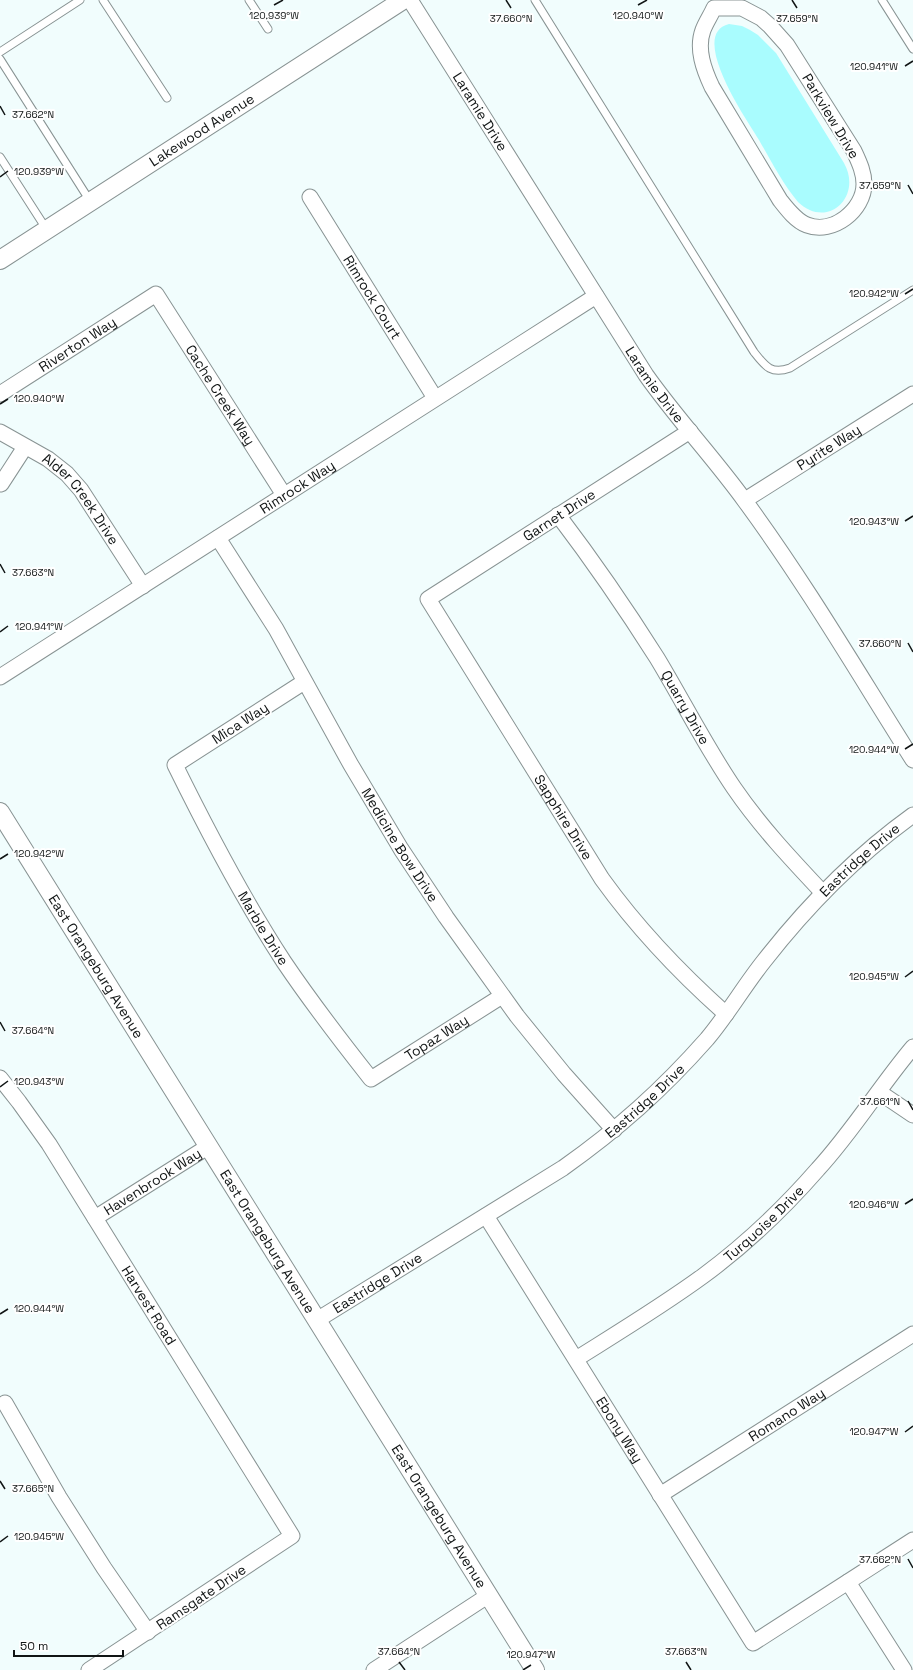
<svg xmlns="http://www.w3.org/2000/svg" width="913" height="1670" font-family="'Space Grotesk',sans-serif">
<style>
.green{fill:#a9fcfe}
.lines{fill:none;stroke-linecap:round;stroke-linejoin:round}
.service-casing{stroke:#889393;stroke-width:9}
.minor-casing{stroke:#889393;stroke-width:17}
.tertiary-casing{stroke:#889393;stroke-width:20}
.service{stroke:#fff;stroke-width:7}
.minor{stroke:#fff;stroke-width:15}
.tertiary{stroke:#fff;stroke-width:18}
.ticks{fill:none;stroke:#111515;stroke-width:1.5}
.labels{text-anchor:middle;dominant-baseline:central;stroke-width:4;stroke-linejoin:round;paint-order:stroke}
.street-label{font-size:14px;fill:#111515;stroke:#fff}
.ticks-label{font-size:10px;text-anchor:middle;fill:#111515;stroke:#fff;stroke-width:4;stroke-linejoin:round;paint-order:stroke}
</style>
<rect width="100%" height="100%" fill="#f1fdfd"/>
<path class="green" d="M 729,24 L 742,26 L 750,30 L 758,35 L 776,53 L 844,163 C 863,197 827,230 798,202 C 783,184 771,161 759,140 C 748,122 687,34 729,24 Z"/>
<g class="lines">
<g class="service-casing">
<path id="service" d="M 103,0 L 167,98
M 249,0 L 268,29
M 535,0 L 754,352 C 765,366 771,375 790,368 L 913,290
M 882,0 L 913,49
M 0,52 L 80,0
M 0,59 L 90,201
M 0,157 L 47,230"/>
</g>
<g class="minor-casing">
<g id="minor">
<path id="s1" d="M 410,0 L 646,375 C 677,419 714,458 745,501 C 806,584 858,673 913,760"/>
<path d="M 714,8 L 742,8 L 761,18 L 770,26 L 787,45 L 854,151 C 859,162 864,172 864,184 C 864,210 833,235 807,225 C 796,221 787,209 780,200 L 712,87 C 704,70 696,49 703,30 C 706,22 711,15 714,8 Z"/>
<path id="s2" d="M 310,197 L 435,398"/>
<path id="s3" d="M 0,394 L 156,294 L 284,495"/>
<path id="s4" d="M 690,431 L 428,599 L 602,879 C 638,929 680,973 726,1014"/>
<path id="s5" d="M 0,432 L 48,459 L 67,474 L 81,490 L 143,586"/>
<path d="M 1,484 L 25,447"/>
<path id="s6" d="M 745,500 L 913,394"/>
<path id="s7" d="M 558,515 C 593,561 626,609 657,658 C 683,701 706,747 734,788 C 760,826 791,859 823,893"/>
<path id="s8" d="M 218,538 L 276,629 L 351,765 L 401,849 L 446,917 L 517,1016 L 564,1074 L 614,1130"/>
<path id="s9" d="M 0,677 L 596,296"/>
<path id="s10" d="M 304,682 L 175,765 C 208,832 243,899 284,962 C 311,1002 341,1041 371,1079 L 502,996"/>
<path id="s11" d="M 0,1078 L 19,1102 L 49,1144 L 292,1536 L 89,1670"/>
<path d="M 879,1092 L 913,1115"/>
<path id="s12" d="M 486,1216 L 753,1643 L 913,1540"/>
<path id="s13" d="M 95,1218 L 209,1146"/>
<path id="s14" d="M 317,1320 L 563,1168 C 618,1129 662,1090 707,1039 C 728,1014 744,986 764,961 C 807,906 856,856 913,815"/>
<path id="s15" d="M 576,1359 C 619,1332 662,1306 703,1276 C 745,1245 784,1208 818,1169 C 853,1131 880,1086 913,1047"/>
<path d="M 5,1403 L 59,1497 L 104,1568 L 148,1632"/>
<path id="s16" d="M 660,1495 L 913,1334"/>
<path d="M 848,1582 L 904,1670"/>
<path d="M 374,1670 L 489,1595"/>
</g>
</g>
<g class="tertiary-casing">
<g id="tertiary">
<path id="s17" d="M 0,260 L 403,0"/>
<path id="s18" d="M 0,812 L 535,1670"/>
</g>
</g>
<use href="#service" class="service"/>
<use href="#minor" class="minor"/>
<use href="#tertiary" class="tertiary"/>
</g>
<path class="ticks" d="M 506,0 L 511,8M 792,0 L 797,8M 274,5 L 283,0M 638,5 L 647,0M 905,66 L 913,61M 0,106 L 5,115M 0,177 L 8,171M 908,185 L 913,194M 905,294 L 913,289M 0,404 L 8,399M 905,521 L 913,516M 0,564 L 5,573M 0,632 L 8,626M 908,643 L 913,652M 905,749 L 913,744M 0,859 L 8,854M 905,977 L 913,971M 0,1022 L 5,1031M 0,1087 L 8,1081M 908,1101 L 913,1110M 905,1204 L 913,1199M 0,1314 L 8,1309M 905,1432 L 913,1426M 0,1481 L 5,1489M 0,1542 L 8,1536M 908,1559 L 913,1568M 399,1662 L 405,1670M 686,1662 L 691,1670M 523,1670 L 531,1665"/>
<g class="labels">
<g class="street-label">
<text stroke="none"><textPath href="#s1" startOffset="132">Laramie Drive</textPath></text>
<text transform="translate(831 116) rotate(59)">Parkview Drive</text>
<text stroke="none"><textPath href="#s17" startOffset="240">Lakewood Avenue</textPath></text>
<text stroke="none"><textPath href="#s2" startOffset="118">Rimrock Court</textPath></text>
<text stroke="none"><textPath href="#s3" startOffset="92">Riverton Way</textPath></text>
<text stroke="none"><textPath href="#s1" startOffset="456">Laramie Drive</textPath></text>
<text stroke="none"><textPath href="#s3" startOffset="305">Cache Creek Way</textPath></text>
<text stroke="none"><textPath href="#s6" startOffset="99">Pyrite Way</textPath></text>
<text stroke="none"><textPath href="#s9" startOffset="353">Rimrock Way</textPath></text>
<text stroke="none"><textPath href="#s5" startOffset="107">Alder Creek Drive</textPath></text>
<text transform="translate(559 515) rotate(-33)">Garnet Drive</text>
<text stroke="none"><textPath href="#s7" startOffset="231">Quarry Drive</textPath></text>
<text transform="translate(240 723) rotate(-33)">Mica Way</text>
<text stroke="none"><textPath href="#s4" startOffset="568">Sapphire Drive</textPath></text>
<text stroke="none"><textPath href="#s8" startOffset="357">Medicine Bow Drive</textPath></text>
<text stroke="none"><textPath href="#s14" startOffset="719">Eastridge Drive</textPath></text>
<text stroke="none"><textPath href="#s10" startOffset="339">Marble Drive</textPath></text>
<text stroke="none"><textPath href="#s18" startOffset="182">East Orangeburg Avenue</textPath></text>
<text stroke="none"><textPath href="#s10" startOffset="602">Topaz Way</textPath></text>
<text stroke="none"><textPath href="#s14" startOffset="395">Eastridge Drive</textPath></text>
<text stroke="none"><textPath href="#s13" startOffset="68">Havenbrook Way</textPath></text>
<text stroke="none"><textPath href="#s15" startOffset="232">Turquoise Drive</textPath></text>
<text stroke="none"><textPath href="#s18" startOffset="506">East Orangeburg Avenue</textPath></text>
<text stroke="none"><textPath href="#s14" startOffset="71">Eastridge Drive</textPath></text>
<text stroke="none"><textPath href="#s11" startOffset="272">Harvest Road</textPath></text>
<text stroke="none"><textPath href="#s16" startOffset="150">Romano Way</textPath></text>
<text stroke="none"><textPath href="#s12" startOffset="252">Ebony Way</textPath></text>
<text stroke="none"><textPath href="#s18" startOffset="830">East Orangeburg Avenue</textPath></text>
<text transform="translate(201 1597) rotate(-34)">Ramsgate Drive</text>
</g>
</g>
<g class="ticks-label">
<text x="638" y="19">120.940°W</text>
<text x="274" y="19">120.939°W</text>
<text x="511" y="22">37.660°N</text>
<text x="797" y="22">37.659°N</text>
<text x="874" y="70">120.941°W</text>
<text x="33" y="118">37.662°N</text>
<text x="39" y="175">120.939°W</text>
<text x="880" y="189">37.659°N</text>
<text x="874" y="297">120.942°W</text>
<text x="39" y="402">120.940°W</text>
<text x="874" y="525">120.943°W</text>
<text x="33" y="576">37.663°N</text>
<text x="39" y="630">120.941°W</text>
<text x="880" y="647">37.660°N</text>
<text x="874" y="753">120.944°W</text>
<text x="39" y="857">120.942°W</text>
<text x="874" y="980">120.945°W</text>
<text x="33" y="1034">37.664°N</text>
<text x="39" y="1085">120.943°W</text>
<text x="880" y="1105">37.661°N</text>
<text x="874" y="1208">120.946°W</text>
<text x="39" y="1312">120.944°W</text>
<text x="874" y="1435">120.947°W</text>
<text x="33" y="1492">37.665°N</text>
<text x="39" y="1540">120.945°W</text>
<text x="880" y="1563">37.662°N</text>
<text x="399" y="1655">37.664°N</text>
<text x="686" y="1655">37.663°N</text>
<text x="531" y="1658">120.947°W</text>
</g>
<path d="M14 1650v6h109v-6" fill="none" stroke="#111515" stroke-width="2"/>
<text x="20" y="1650" font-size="12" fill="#111515" stroke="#ffffff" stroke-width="3" paint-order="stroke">50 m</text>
</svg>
